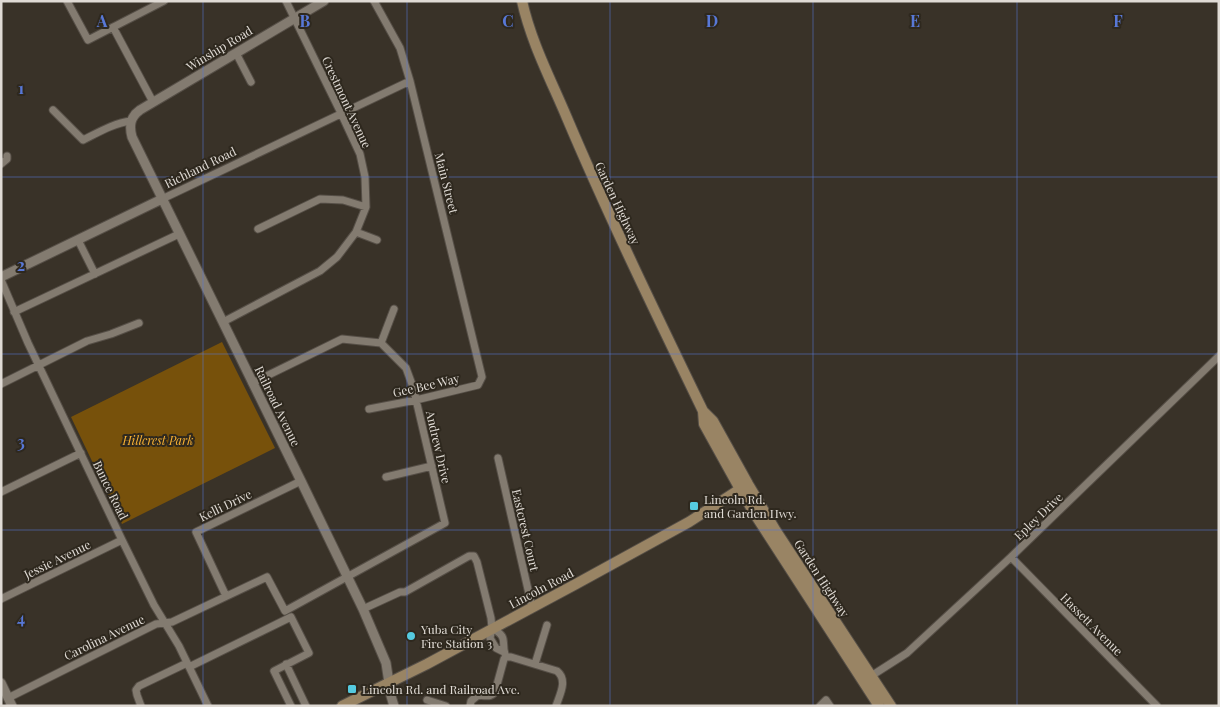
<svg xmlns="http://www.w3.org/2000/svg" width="1220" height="707" font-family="'Playfair Display',serif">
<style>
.green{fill:#77510b}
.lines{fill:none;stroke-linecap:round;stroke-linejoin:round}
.minor-casing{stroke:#564f47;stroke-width:9}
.tertiary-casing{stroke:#564f47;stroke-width:11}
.secondary-casing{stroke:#564f47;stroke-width:12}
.minor{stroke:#837b70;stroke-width:7}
.tertiary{stroke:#837b70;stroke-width:9}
.secondary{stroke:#998464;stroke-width:10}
.grid{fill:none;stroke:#5878d7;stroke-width:1;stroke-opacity:0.55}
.poi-dot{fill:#55cadf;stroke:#2e281e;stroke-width:2}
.labels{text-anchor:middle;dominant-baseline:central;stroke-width:4;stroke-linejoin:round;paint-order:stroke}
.street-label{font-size:12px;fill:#e0dbd5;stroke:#2e281e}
.park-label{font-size:12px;font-style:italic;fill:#f9b233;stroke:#2e281e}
.poi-label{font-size:12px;fill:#e0dbd5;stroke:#2e281e;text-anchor:start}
.grid-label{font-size:16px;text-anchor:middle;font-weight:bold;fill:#5878d7;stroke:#2e281e;stroke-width:4;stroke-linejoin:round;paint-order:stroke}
</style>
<rect width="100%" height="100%" fill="#393228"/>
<path class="green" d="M 222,342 L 275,448 L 122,524 L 71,417 Z"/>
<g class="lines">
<g class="minor-casing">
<path id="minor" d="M 67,1 L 88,40 L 164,1
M 113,27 L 153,102
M 236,53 L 251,82
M 53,110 L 83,140 C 99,132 114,123 131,121
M 1,164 L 7,159 L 7,156
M 162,199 L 410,81
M 258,229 L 320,199 L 343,200 L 366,207
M 356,232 L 377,240
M 78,240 L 95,274
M 1,280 L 28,343 L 122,540 L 154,605 L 179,646 L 208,706
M 14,312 L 179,234
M 223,322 L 320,271 L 337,257 L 356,232 L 366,207 L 365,177 L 360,154 L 341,113 L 286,1
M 381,343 L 394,309
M 1,384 L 87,341 L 111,334 L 139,323
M 369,409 L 416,400 L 478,385 L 482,377 L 410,81 L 400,48 L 374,1
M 498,458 L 532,607
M 386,477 L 432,466
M 1,492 L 81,453
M 1011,557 L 1157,706
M 226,596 L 196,532 L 301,481
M 1,599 L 122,540
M 363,609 L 400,592 L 405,592 L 469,556 L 474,556 L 477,562 L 491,618 L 492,628 L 490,638 L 496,648 L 504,652
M 492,628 C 509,638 501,641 505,654
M 286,664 L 306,706
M 535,664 L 547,625
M 189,667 L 291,617 L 309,653 L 274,671 L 291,706
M 868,678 L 907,653 L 1011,557 L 1219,356
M 8,698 L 156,624 L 172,622 L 267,577 L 285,611 L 445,523 L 413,387 L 406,368 L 381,343 L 342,339 L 252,383
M 427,700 L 446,706
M 141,706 L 137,695 L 136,690 L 139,686 L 187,663
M 470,706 L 471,701 L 477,696 C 484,694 490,699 495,692 L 504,659 L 506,657 L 511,657 L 557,671 C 568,680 560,694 556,706
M 820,706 L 826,700 L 830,706"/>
</g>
<g class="tertiary-casing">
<path id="tertiary" d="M 324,1 L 140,110 C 130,117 129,126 132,137 L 301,481 L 363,609 L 386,663 L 391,696 L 394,706
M 1,277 L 162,199
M 1,683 L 12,706"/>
</g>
<g class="secondary-casing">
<path id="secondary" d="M 522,1 C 531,42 551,80 567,118 C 609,217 656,314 703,411 L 704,424 L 740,489 L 756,516 L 879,706
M 703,411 L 713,421 L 748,484 L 776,531 L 891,706
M 342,706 L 427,664 L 576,584 L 689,522 L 748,484"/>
</g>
<use href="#minor" class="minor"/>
<use href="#tertiary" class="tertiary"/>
<use href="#secondary" class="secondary"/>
</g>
<path class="grid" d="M 203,1 L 203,706M 407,1 L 407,706M 610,1 L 610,706M 813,1 L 813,706M 1017,1 L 1017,706M 1,177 L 1219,177M 1,354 L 1219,354M 1,530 L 1219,530"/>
<g class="poi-dot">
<rect x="689" y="501" width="10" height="10" rx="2.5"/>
<circle cx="411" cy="636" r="5"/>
<rect x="347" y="684" width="10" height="10" rx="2.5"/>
</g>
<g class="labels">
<g class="street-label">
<text transform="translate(219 48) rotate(-31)">Winship Road</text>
<text transform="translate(347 102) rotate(65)">Crestmont Avenue</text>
<text transform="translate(200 167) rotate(-26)">Richland Road</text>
<text transform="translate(447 183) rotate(76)">Main Street</text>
<text transform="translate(618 203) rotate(65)">Garden Highway</text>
<text transform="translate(426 385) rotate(-13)">Gee Bee Way</text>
<text transform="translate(278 406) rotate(64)">Railroad Avenue</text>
<text transform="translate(439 447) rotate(77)">Andrew Drive</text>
<text transform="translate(111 490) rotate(64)">Bunce Road</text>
<text transform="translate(225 505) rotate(-26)">Kelli Drive</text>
<text transform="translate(1038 516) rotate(-44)">Epley Drive</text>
<text transform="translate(526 530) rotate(77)">Eastcrest Court</text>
<text transform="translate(57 559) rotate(-26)">Jessie Avenue</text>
<text transform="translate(822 578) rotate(57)">Garden Highway</text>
<text transform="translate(541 588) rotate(-28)">Lincoln Road</text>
<text transform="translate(1092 624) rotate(45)">Hassett Avenue</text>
<text transform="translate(104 637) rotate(-26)">Carolina Avenue</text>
</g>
<g class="park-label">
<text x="158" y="440">Hillcrest Park</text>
</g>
<g class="poi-label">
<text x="704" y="499">Lincoln Rd.<tspan x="704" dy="14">and Garden Hwy.</tspan></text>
<text x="421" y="629">Yuba City<tspan x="421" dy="14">Fire Station 3</tspan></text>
<text x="362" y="689">Lincoln Rd. and Railroad Ave.</text>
</g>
</g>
<g class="grid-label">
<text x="102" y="27">A</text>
<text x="305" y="27">B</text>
<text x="508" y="27">C</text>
<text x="712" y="27">D</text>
<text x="915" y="27">E</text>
<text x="1118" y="27">F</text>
<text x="21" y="94">1</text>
<text x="21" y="271">2</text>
<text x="21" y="448">3</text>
<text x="21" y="624">4</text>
</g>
<rect width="1220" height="707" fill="none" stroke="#e0dbd5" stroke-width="5"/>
</svg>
